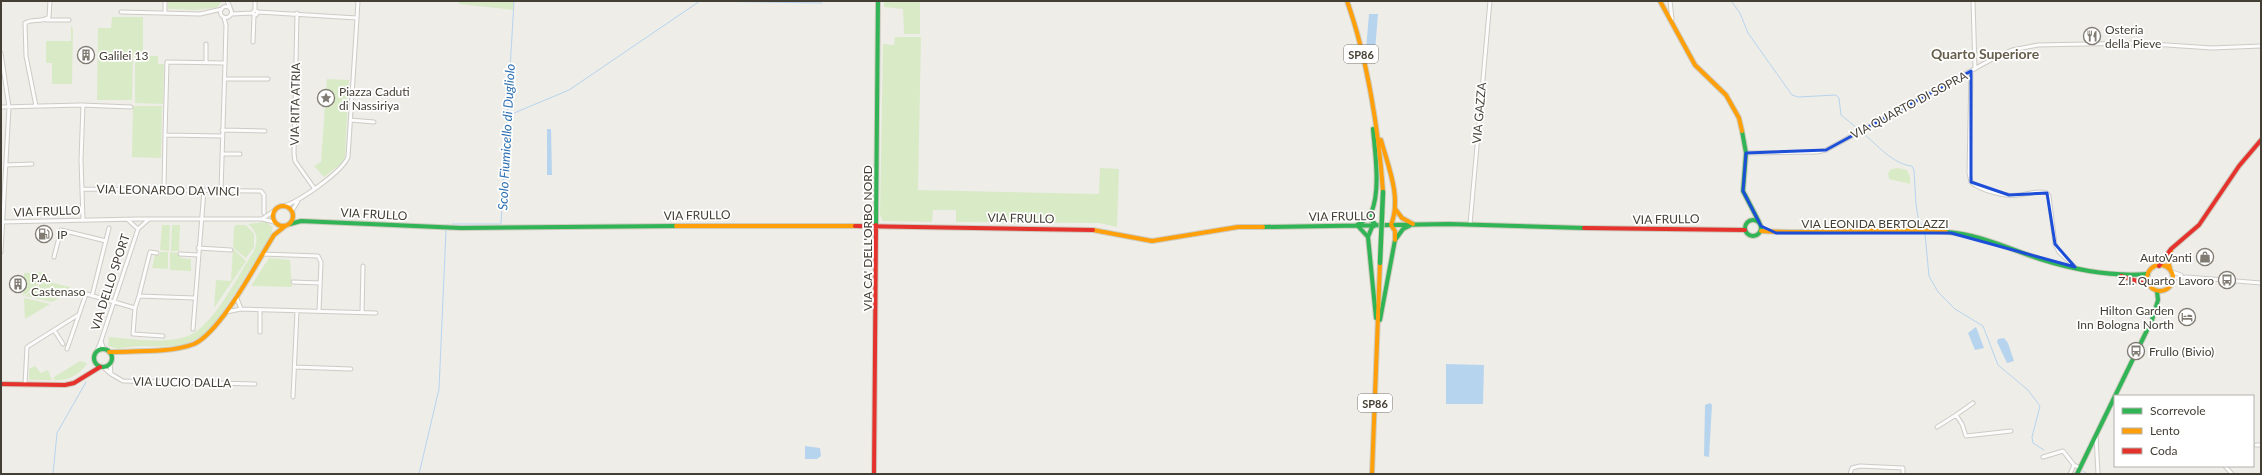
<svg xmlns="http://www.w3.org/2000/svg" width="2262" height="475" font-family="Lato,sans-serif">
<style>
.green{fill:#d9eac7}
.water{fill:#b7d4ee}
.lines{fill:none;stroke-linecap:round;stroke-linejoin:round}
.stream{stroke:#b7d4ee;stroke-width:1}
.street-casing{stroke:#cdcbc5;stroke-width:5}
.fast-casing{stroke:#cecbbf;stroke-width:6}
.slow-casing{stroke:#cecbbf;stroke-width:6}
.jam-casing{stroke:#cecbbf;stroke-width:6}
.street{stroke:#fcfcfc;stroke-width:3}
.fast{stroke:#30b455;stroke-width:4}
.slow{stroke:#ff9f0a;stroke-width:4}
.jam{stroke:#e5322d;stroke-width:4}
.fast-bridge-casing{stroke:#d1cbb5;stroke-width:6;stroke-linecap:butt}
.fast-bridge{stroke:#30b455;stroke-width:4.5}
.marked{fill:none;stroke:#1d4ed8;stroke-width:3;stroke-linejoin:round}
.labels{text-anchor:middle;dominant-baseline:central;stroke-width:3.5;stroke-linejoin:round;paint-order:stroke}
.shield{fill:#fff;stroke:#7c7971;stroke-width:1}
.shield-label{font-size:11px;font-weight:bold;fill:#443f34}
.poi-label{font-size:12px;fill:#443f34;stroke:#fff;text-anchor:start}
.street-label{font-size:12px;fill:#443f34;stroke:#fff}
.water-label{font-size:13px;font-style:italic;fill:#2c6fb1;stroke:#fff}
.quarter-label{font-size:14px;font-weight:bold;fill:#675e4b;stroke:#fff}
</style>
<rect width="100%" height="100%" fill="#eeede8"/>
<path class="green" d="M 171,1 L 222,1 L 217,8 L 195,10 L 168,9 L 168,2 Z
M 459,1 L 514,1 L 514,10 L 459,4 Z
M 884,1 L 920,1 L 920,34 L 904,34 L 903,9 L 884,7 Z
M 112,17 L 143,17 L 143,55 L 133,55 L 132,100 L 97,100 L 98,28 L 111,28 Z
M 71,25 L 73,30 L 72,84 L 52,84 L 52,63 L 46,63 L 46,41 L 71,41 Z
M 895,37 L 921,37 L 918,190 L 1099,194 L 1100,168 L 1119,169 L 1117,227 L 1099,223 L 956,222 L 956,210 L 933,210 L 932,222 L 883,221 L 880,215 L 883,44 L 894,45 Z
M 135,56 L 158,56 L 158,64 L 164,64 L 163,104 L 135,103 Z
M 327,79 L 349,80 L 345,157 L 341,164 L 324,177 L 314,166 L 321,162 Z
M 133,106 L 162,106 L 161,158 L 132,157 Z
M 1898,168 L 1907,170 L 1910,177 L 1910,184 L 1889,179 L 1888,173 L 1891,169 Z
M 266,222 L 273,227 L 270,238 L 217,321 C 184,360 159,340 118,349 L 108,346 L 109,337 C 133,339 161,344 185,337 C 212,330 238,275 254,251 C 258,240 258,232 248,224 Z
M 162,225 L 170,225 L 169,251 L 160,250 Z
M 172,225 L 180,225 L 179,251 L 171,251 Z
M 236,225 L 246,225 L 254,234 L 254,247 L 246,258 L 233,248 L 234,227 Z
M 233,249 L 246,261 L 214,308 L 216,280 L 231,281 Z
M 160,252 L 168,252 L 168,269 L 152,268 L 155,255 L 160,255 Z
M 170,252 L 178,253 L 181,258 L 191,259 L 191,271 L 170,270 Z
M 269,258 L 290,260 L 292,287 L 251,286 Z
M 46,272 L 45,279 L 23,296 L 24,273 Z
M 45,281 L 70,287 L 68,293 L 52,302 L 25,296 Z
M 24,298 L 50,304 L 25,319 Z
M 80,361 L 87,363 C 80,375 68,381 54,380 L 54,377 Z
M 35,366 L 41,373 L 48,370 L 52,380 L 29,380 L 29,369 Z"/>
<path class="water" d="M 1369,14 L 1378,14 L 1375,51 L 1366,49 Z
M 547,129 L 551,129 L 552,175 L 547,175 Z
M 1976,327 L 1984,348 L 1975,350 L 1968,333 Z
M 2004,338 L 2008,343 L 2014,361 L 2007,363 L 1997,342 L 1998,339 Z
M 1446,364 L 1484,365 L 1483,404 L 1446,404 Z
M 1710,403 L 1712,405 L 1709,457 L 1704,456 L 1705,405 Z
M 805,446 L 820,448 L 821,456 L 817,459 L 805,459 Z"/>
<g class="lines">
<path class="stream" d="M 1731,1 L 1740,13 L 1748,33 L 1792,95 L 1798,97 L 1836,95 L 1839,98 L 1841,115 L 1858,129
M 507,116 L 569,90 L 700,1 L 822,3
M 1863,133 C 1876,144 1894,165 1912,166 L 1914,170 L 1916,204 L 1918,217 L 1923,228
M 452,224 L 501,224 L 514,1
M 446,225 L 448,224
M 1925,234 L 1929,276 L 1938,292 L 1955,309 L 1983,326 L 1998,365 L 2028,390 L 2040,406 L 2032,437 L 2033,443 L 2044,450
M 2083,471 L 2087,474
M 53,474 L 57,433 L 86,382
M 419,474 L 439,389 L 446,230"/>
<g class="street-casing">
<path id="street" d="M 227,1 L 230,7
M 1670,1 L 1672,19
M 1973,1 L 1975,69
M220.5 12a5.5 5.5 0 1 1 11 0a5.5 5.5 0 1 1-11 0Z
M 255,10 L 255,1
M 121,12 L 200,14 L 222,9
M 258,12 L 357,18 L 358,1
M 165,13 L 165,1
M 297,13 L 294,154 L 295,161 L 314,188
M 232,14 L 252,13 L 256,15 L 258,12 L 255,10 L 252,13
M 224,18 L 226,25 L 225,63
M 46,20 L 69,20
M 253,42 L 254,15
M 206,44 L 206,62
M 1,53 L 9,107 L 1,252
M 1971,71 L 1969,173 L 1971,182 C 1982,191 2005,197 2019,195 C 2028,194 2038,190 2047,193 L 2049,196 L 2055,244 L 2059,252 L 2075,267
M 225,79 L 268,79
M 36,106 L 26,56 L 25,23 C 32,18 42,23 49,17 L 50,1
M 1,107 L 81,105 L 131,107
M 350,120 L 374,122
M 222,130 L 265,131
M 1746,153 L 1817,152 L 1826,150 L 1996,57 L 2012,50 L 2038,45 L 2137,43 L 2212,48 L 2261,46
M 222,154 L 240,154
M 6,165 L 32,164
M 83,189 L 261,191 L 264,195 L 264,213
M 164,189 L 165,135
M 221,191 L 225,63 L 167,62 L 165,135 L 222,136
M 284,206 C 300,201 342,172 348,157 L 357,18
M 292,211 L 298,201
M 262,219 L 274,211
M 83,220 L 81,160 L 83,105
M 128,220 L 138,229 L 149,219
M 1,222 L 138,219 L 262,219 L 274,222
M 1470,224 L 1490,1
M 198,248 L 231,250
M 180,254 L 198,255
M 262,254 L 318,256 L 321,262 L 319,311
M 54,257 L 61,230 L 106,241
M 2172,272 L 2181,275
M 2173,278 L 2187,277 L 2261,283
M 293,282 L 320,283
M 76,291 L 135,308
M 92,296 L 109,228
M 139,296 L 150,252 L 157,253
M 236,296 L 241,309
M 226,312 L 241,309 L 376,313
M 362,313 L 363,266
M 193,329 L 204,190
M 54,330 L 63,344
M 260,332 L 260,310
M 163,336 L 133,334 L 135,308 L 139,296 L 194,298
M 101,341 L 138,229
M 67,349 L 86,294
M 96,353 L 101,341 L 103,347 L 106,350
M 103,367 L 111,374 L 110,364
M 294,367 L 351,369
M 111,374 L 123,381 L 255,384
M 25,385 L 27,347 L 78,315
M 293,397 L 297,311
M 1973,403 L 1956,415 L 1962,424 L 1966,436 L 2011,431
M 1937,427 L 1956,415
M 2096,436 L 2098,474
M 2256,445 L 2261,445
M 2043,457 L 2063,451 L 2074,465 L 2080,468
M 2225,466 L 2232,474
M 1850,474 L 1852,468 L 1860,466 L 1903,468 L 1903,474
M 2070,474 L 2074,465"/>
</g>
<g class="fast-casing">
<path id="fast" d="M 1742,131 L 1746,153 L 1743,191 L 1759,222
M 1371,213 L 1371,220 L 1376,225 L 1372,227 L 1368,237 L 1376,318
M1745 228a8 8 0 1 1 16 0a8 8 0 1 1-16 0Z
M 290,224 L 301,221 L 461,228 L 676,226
M 876,225 L 878,1
M 1263,227 L 1449,224 L 1584,228
M 1946,232 C 1979,234 2009,249 2040,259 C 2075,270 2111,277 2148,274
M 1368,237 L 1357,225 C 1362,222 1368,219 1371,213 C 1381,192 1375,152 1373,129
M 1380,320 L 1395,240 L 1403,229 L 1413,224
M94 358a9 9 0 1 1 18 0a9 9 0 1 1-18 0Z
M 2077,474 L 2152,320 L 2158,300 L 2157,291"/>
</g>
<g class="slow-casing">
<path id="slow" d="M 1347,1 C 1367,57 1379,132 1383,192
M 1660,1 L 1695,65 L 1726,95 L 1739,118 L 1742,131
M 1381,140 C 1388,166 1402,198 1391,225 L 1395,231 L 1395,240
M273 216a10 10 0 1 1 20 0a10 10 0 1 1-20 0Z
M 1396,210 L 1402,218 L 1413,224
M 676,226 L 855,226
M 1093,230 L 1152,241 L 1238,227 L 1263,227
M 1761,231 C 1823,235 1884,227 1946,232
M2147 278a13 13 0 1 1 26 0a13 13 0 1 1-26 0Z
M 2170,269 L 2168,260 L 2171,251
M 109,352 C 134,351 171,353 194,344 C 221,332 257,262 274,235 L 284,227
M 1372,474 L 1380,263"/>
</g>
<g class="jam-casing">
<path id="jam" d="M 855,226 L 1093,230
M 1584,228 L 1745,230
M 2159,266 L 2171,249 L 2199,225 L 2239,166 L 2261,140
M 2121,276 L 2149,285
M 1,384 L 65,385 L 74,383 L 100,367
M 874,474 L 876,225"/>
</g>
<use href="#street" class="street"/>
<use href="#fast" class="fast"/>
<use href="#slow" class="slow"/>
<use href="#jam" class="jam"/>
<g class="fast-bridge-casing">
<path id="fast-bridge" d="M 1380,263 L 1383,192"/>
</g>
<use href="#fast-bridge" class="fast-bridge"/>
</g>
<path class="marked" d="M 1971,71 L 1971,182 L 2009,195 L 2047,193 L 2055,244 L 2075,267 L 1951,233 L 1776,233 L 1761,226 L 1743,191 L 1746,153 L 1826,150 Z"/>
<defs>
<g id="restaurant-ring" transform="scale(0.9)"><circle r="9.5" fill="#fff" stroke="#807c73" stroke-width="1.5"/><path d="M-5-6h1v4h1v-4h1v4h1v-4h1v5L-1.5 .5V6h-2V.5L-5-1ZM5-6V6H3V1.5H1.5Q1.5-4 5-6Z" fill="#807c73"/></g>
<g id="building-ring" transform="scale(0.9)"><circle r="9.5" fill="#fff" stroke="#807c73" stroke-width="1.5"/><path d="M-4-6H4V6H1V3H-1V6H-4ZM-2.5-4.3h1.7v1.8h-1.7ZM.8-4.3h1.7v1.8H.8ZM-2.5-1h1.7V.8h-1.7ZM.8-1h1.7V.8H.8Z" fill="#807c73"/></g>
<g id="sight-ring" transform="scale(0.9)"><circle r="9.5" fill="#fff" stroke="#807c73" stroke-width="1.5"/><path d="M0-6L1.8-2.2L6-1.7L2.9 1.2L3.7 5.4L0 3.3L-3.7 5.4L-2.9 1.2L-6-1.7L-1.8-2.2Z" fill="#807c73"/></g>
<g id="fuel-ring" transform="scale(0.9)"><circle r="9.5" fill="#fff" stroke="#807c73" stroke-width="1.5"/><path d="M-5.5-6h7V0h2V4h1.3V-2.5L3-4.5l.8-.8L6-3V5H2.5V1h-1V6h-7ZM-4.2-4.7v3.2H.2V-4.7Z" fill="#807c73"/></g>
<g id="shop-ring" transform="scale(0.9)"><circle r="9.5" fill="#fff" stroke="#807c73" stroke-width="1.5"/><path d="M-5-2.5h2.3a2.7 3.5 0 0 1 5.4 0H5L5.5 6h-11ZM-1.5-2.5h3a1.5 2.3 0 0 0-3 0Z" fill="#807c73"/></g>
<g id="bus-ring" transform="scale(0.9)"><circle r="9.5" fill="#fff" stroke="#807c73" stroke-width="1.5"/><path d="M-5-6H5V4H4V6H2V4H-2V6H-4V4H-5ZM-3.5-4V0h7V-4ZM-3.5 1.2v1.5H-2V1.2ZM2 1.2v1.5H3.5V1.2Z" fill="#807c73"/></g>
<g id="hotel-ring" transform="scale(0.9)"><circle r="9.5" fill="#fff" stroke="#807c73" stroke-width="1.5"/><path d="M-6-4.5h1.5V1H6V5H4.5V3h-9V5H-6ZM-4 0a1.8 1.8 0 1 1 3.6 0ZM.5 0V-2.5h3Q6-2.5 6 0Z" fill="#807c73"/></g>
</defs>
<g fill-rule="evenodd">
<use href="#restaurant-ring" x="2092" y="36"/>
<use href="#building-ring" x="86" y="55"/>
<use href="#sight-ring" x="326" y="98"/>
<use href="#fuel-ring" x="44" y="234"/>
<use href="#shop-ring" x="2205" y="257"/>
<use href="#bus-ring" x="2227" y="280"/>
<use href="#building-ring" x="18" y="284"/>
<use href="#hotel-ring" x="2187" y="317"/>
<use href="#bus-ring" x="2136" y="351"/>
</g>
<g class="labels">
<g class="shield">
<rect x="1344" y="45" width="34" height="18" rx="3"/>
<rect x="1358" y="394" width="34" height="18" rx="3"/>
</g>
<g class="shield-label">
<text x="1361" y="54">SP86</text>
<text x="1375" y="403">SP86</text>
</g>
<g class="poi-label">
<text x="2105" y="29">Osteria<tspan x="2105" dy="14">della Pieve</tspan></text>
<text x="99" y="55">Galilei 13</text>
<text x="339" y="91">Piazza Caduti<tspan x="339" dy="14">di Nassiriya</tspan></text>
<text x="57" y="234">IP</text>
<text x="2192" y="257" text-anchor="end">AutoVanti</text>
<text x="31" y="277">P.A.<tspan x="31" dy="14">Castenaso</tspan></text>
<text x="2214" y="280" text-anchor="end">Z.I. Quarto Lavoro</text>
<text x="2174" y="310" text-anchor="end">Hilton Garden<tspan x="2174" dy="14">Inn Bologna North</tspan></text>
<text x="2149" y="351">Frullo (Bivio)</text>
</g>
<g class="street-label">
<text transform="translate(295 104) rotate(-89)">VIA RITA ATRIA</text>
<text transform="translate(1909 105) rotate(-28)">VIA QUARTO DI SOPRA</text>
<text transform="translate(1479 113) rotate(-85)">VIA GAZZA</text>
<text transform="translate(168 190) rotate(1)">VIA LEONARDO DA VINCI</text>
<text transform="translate(47 211) rotate(-2)">VIA FRULLO</text>
<text transform="translate(374 214) rotate(3)">VIA FRULLO</text>
<text transform="translate(697 215) rotate(-1)">VIA FRULLO</text>
<text transform="translate(1342 216) rotate(-1)">VIA FRULLO</text>
<text transform="translate(1021 218) rotate(1)">VIA FRULLO</text>
<text transform="translate(1666 219) rotate(-1)">VIA FRULLO</text>
<text x="1875" y="223">VIA LEONIDA BERTOLAZZI</text>
<text transform="translate(867 238) rotate(-90)">VIA CA' DELL'ORBO NORD</text>
<text transform="translate(110 282) rotate(-72)">VIA DELLO SPORT</text>
<text transform="translate(182 382) rotate(1)">VIA LUCIO DALLA</text>
</g>
<g class="water-label">
<text transform="translate(506 137) rotate(-87)">Scolo Fiumicello di Dugliolo</text>
</g>
<g class="quarter-label">
<text x="1985" y="53">Quarto Superiore</text>
</g>
</g>
<rect width="2262" height="475" fill="none" stroke="#443f34" stroke-width="4"/>
<rect x="2114" y="395" width="140" height="72" fill="#ffffff" stroke="#b4b2ae"/>
<rect x="2122" y="408" width="20" height="6" fill="#30b455" stroke="#b4b2ae"/>
<text x="2150" y="415" font-size="12" fill="#443f34">Scorrevole</text>
<rect x="2122" y="428" width="20" height="6" fill="#ff9f0a" stroke="#b4b2ae"/>
<text x="2150" y="435" font-size="12" fill="#443f34">Lento</text>
<rect x="2122" y="448" width="20" height="6" fill="#e5322d" stroke="#b4b2ae"/>
<text x="2150" y="455" font-size="12" fill="#443f34">Coda</text>
</svg>
